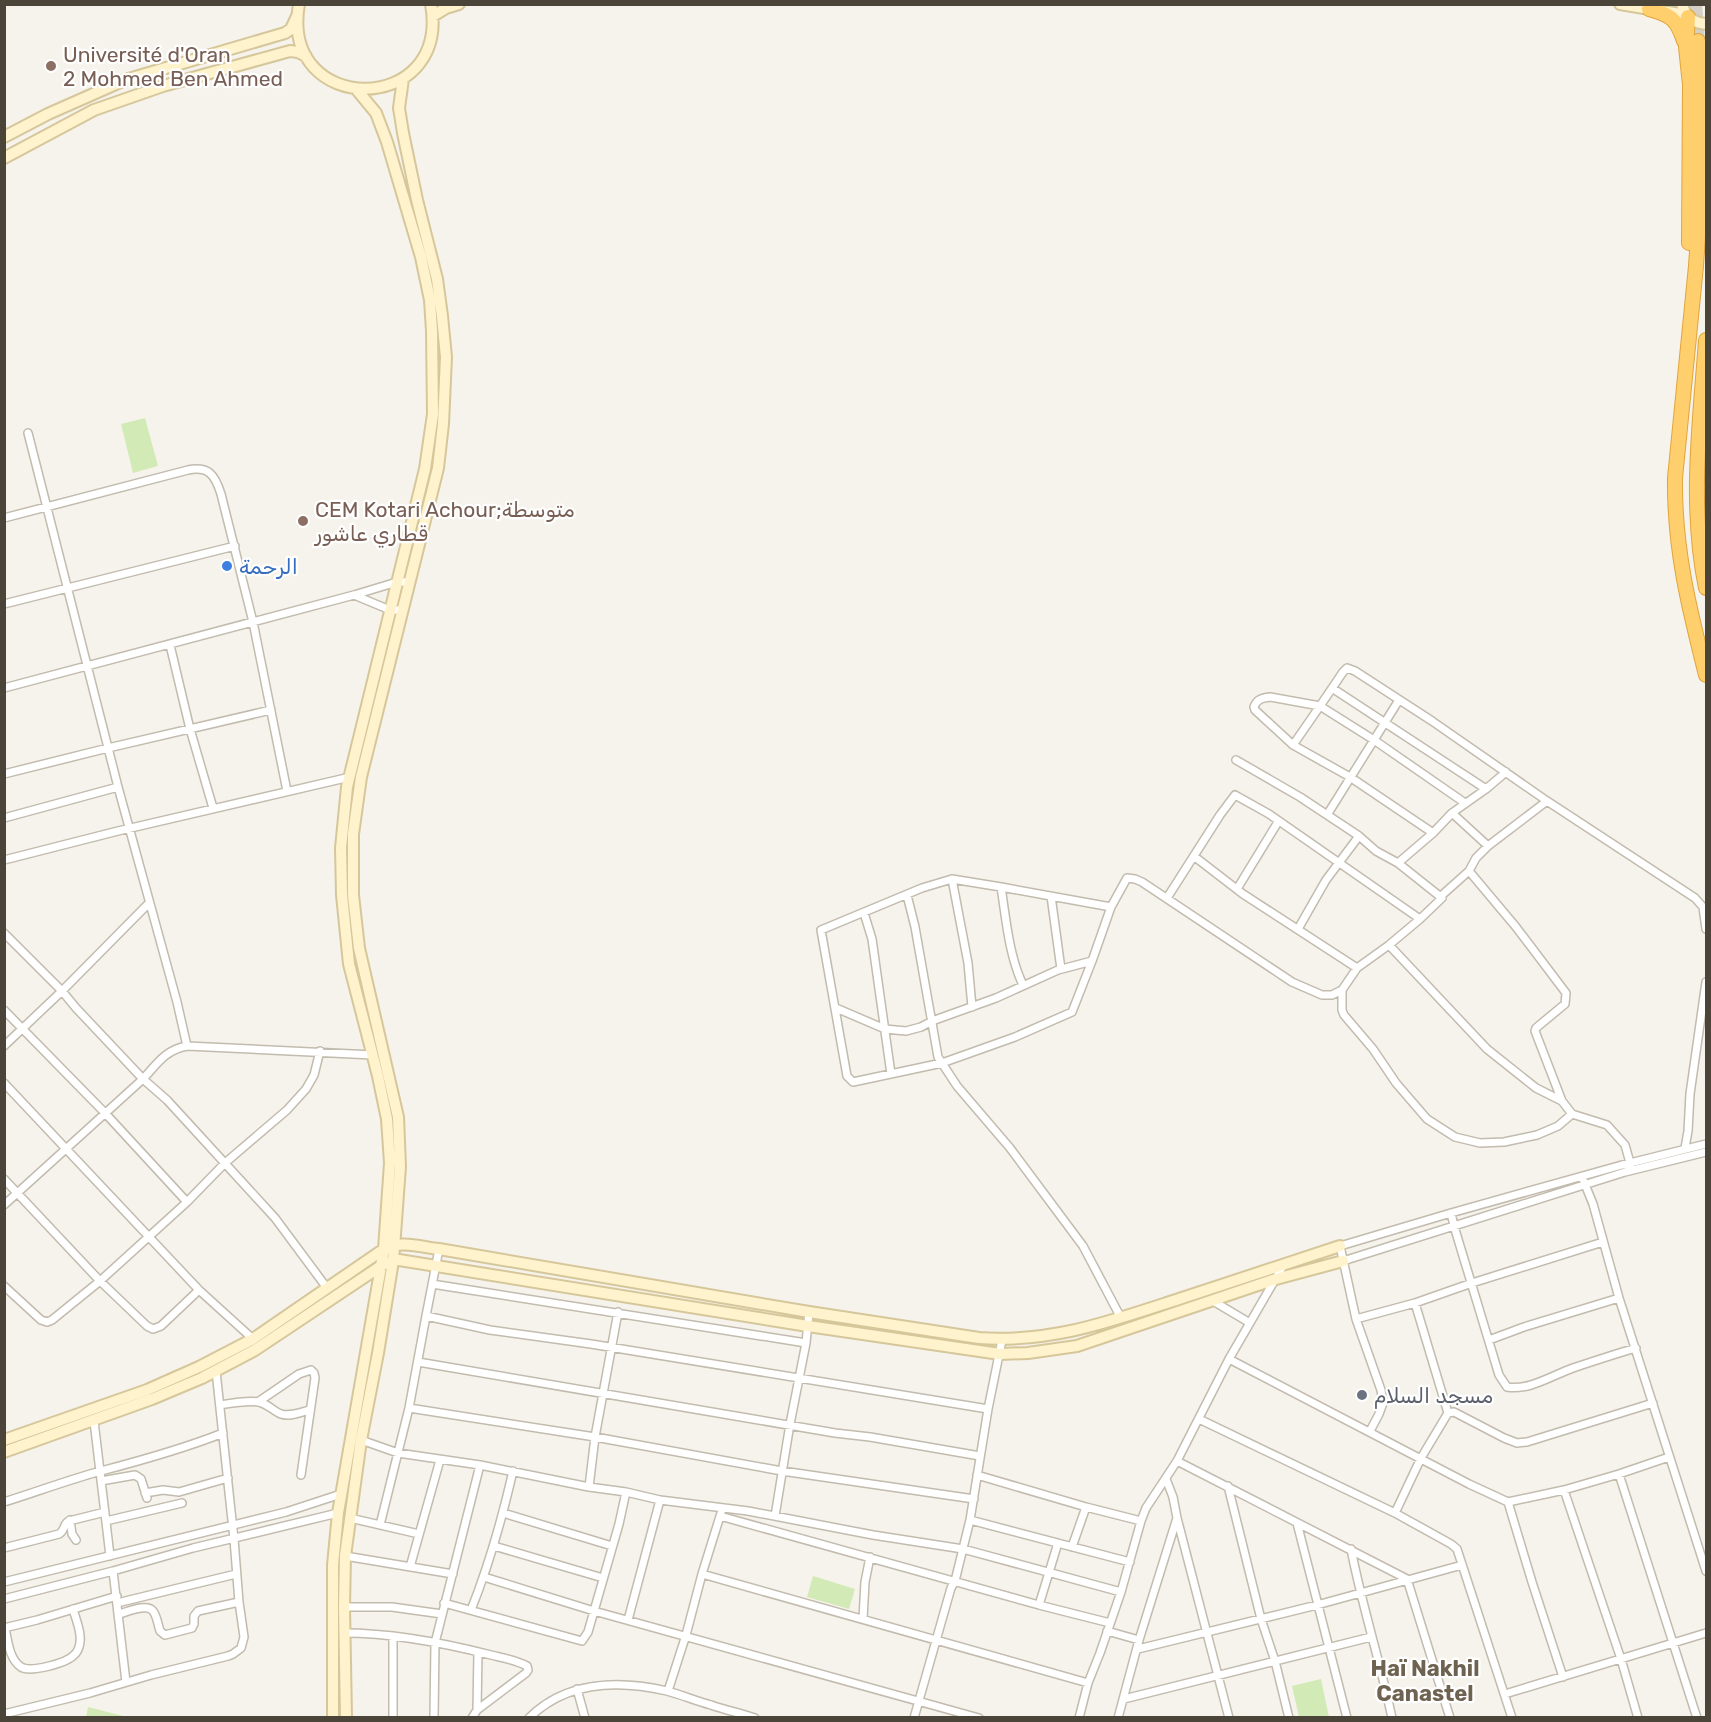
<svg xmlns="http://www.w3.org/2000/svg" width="1711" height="1722" font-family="Rubik,'Noto Sans Arabic',sans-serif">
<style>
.green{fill:#d2eab5}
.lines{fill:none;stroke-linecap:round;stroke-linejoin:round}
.highway-tunnel{stroke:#d4d0c8;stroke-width:14;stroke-dasharray:14 7;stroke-linecap:butt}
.street-casing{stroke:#c2bbae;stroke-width:10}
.secondary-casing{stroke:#d6c79b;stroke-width:14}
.highway-casing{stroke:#e0a43c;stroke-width:16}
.street{stroke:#fff;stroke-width:7}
.secondary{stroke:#fff3cd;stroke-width:10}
.highway{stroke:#ffcf6e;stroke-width:14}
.education-dot{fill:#8d6e63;stroke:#fff;stroke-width:2}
.shop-dot{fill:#3f7fe0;stroke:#fff;stroke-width:2}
.worship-dot{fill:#6b7280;stroke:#fff;stroke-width:2}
.labels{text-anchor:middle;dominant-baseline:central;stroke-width:4.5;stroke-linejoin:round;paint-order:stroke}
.education-label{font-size:21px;fill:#785e54;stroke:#fff;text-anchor:start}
.shop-label{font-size:21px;fill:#366cbe;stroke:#fff;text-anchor:start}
.worship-label{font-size:21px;fill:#5b616d;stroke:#fff;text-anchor:start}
.neighbourhood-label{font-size:22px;font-weight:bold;fill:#6e6250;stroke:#fff}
</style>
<rect width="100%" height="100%" fill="#f6f3ec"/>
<path class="green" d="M 145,418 L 158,466 L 133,473 L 121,424 Z
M 813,1576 L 855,1589 L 849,1609 L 807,1597 Z
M 1321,1679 L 1329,1717 L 1299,1717 L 1292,1686 Z
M 88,1707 L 127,1717 L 86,1717 Z"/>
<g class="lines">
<path class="highway-tunnel" d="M 1695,4 L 1698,41"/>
<g class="street-casing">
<path id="street" d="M 28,433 L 118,787 L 177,1002 L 187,1046
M 4,518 L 188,470 C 209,466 215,475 221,494 L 253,622 L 287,791
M 354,595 L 390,610 L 403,610
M 4,604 L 235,546
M 170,645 L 190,729 L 213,808
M 4,688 L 354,595 L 397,582 L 410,582
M 1332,688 L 1486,789
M 1293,745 L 1320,706 L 1374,740 L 1465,803
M 4,774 L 108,748 L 271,710
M 1452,813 L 1488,846
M 1327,815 L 1399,700
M 4,818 L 118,787
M 1433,833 L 1350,777 L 1293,745 L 1255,710 L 1254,707 C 1257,699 1262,698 1270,697 L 1320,706 L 1343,672 L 1347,668 L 1355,671 L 1432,721 L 1547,801 L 1695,898 L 1703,907 L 1706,929
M 1195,857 L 1243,894 L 1357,968
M 4,860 L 118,831 L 350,777
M 1398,863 L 1433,833 L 1452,813 L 1486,789 L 1506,772
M 1469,871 L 1516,927 L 1566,993 L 1565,1004 L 1536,1028 L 1535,1031 L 1562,1101 L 1572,1114 L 1607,1125 L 1625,1145 L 1632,1170
M 952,879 L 968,963 L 972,1007
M 1001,887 L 1111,907
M 1237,889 L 1278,822
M 907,895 L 915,927 L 938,1057 L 957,1086 L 1010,1148 L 1083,1246 L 1121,1318
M 1051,896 L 1061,969
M 1441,896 L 1469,871 L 1476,858 L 1488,846 L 1547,801
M 1167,898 L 1220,815 L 1235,795 L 1269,814 L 1420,919
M 864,913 L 872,939 L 891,1074
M 1298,929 L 1326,880 L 1359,836
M 4,933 L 62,991 L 76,1008 L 143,1079 L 167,1100 L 275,1218 L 327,1288
M 1389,945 L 1487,1049 L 1536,1088 L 1562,1101
M 1023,985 C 1009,956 1006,919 1001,887 L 952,879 L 922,888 L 821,930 L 847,1076 L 853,1082 L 942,1063 L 1015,1037 L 1072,1012 L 1092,961 L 1111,907 L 1127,878 L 1135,879 L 1142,882 L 1292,982 L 1322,995 L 1332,995 L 1342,990 L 1357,968 L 1389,945 L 1420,919 L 1442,898 L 1398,863 L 1376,851 L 1359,836 L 1300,797 L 1236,760
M 1342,990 L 1342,1010 L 1344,1015 L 1373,1049 L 1396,1083 L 1427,1119 L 1455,1137 L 1480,1143 L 1504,1142 L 1537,1135 L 1558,1126 L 1572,1114
M 836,1008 L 885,1029 L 906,1031 L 921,1027 L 932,1021 L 996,998 L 1058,970 L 1092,961
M 4,1010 L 105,1113 L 187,1202
M 4,1046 L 62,991 L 149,903
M 4,1083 L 199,1290 L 253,1339
M 1685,1148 L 1688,1131 L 1690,1094 L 1706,982
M 1582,1177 L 1593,1204 L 1619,1298 L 1706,1571
M 4,1179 L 100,1281 L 147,1326 L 153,1329 L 161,1326 L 199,1290
M 4,1205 L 143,1079 C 157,1064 165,1050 187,1046 L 373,1055
M 1451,1213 L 1454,1226 L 1499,1375 L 1507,1387 C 1529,1391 1553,1375 1573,1368 C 1594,1361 1615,1354 1636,1348
M 1343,1261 L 1625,1172 L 1706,1152
M 432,1284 L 806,1343
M 4,1286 L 41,1320 L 47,1322 L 52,1320 L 100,1281 L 187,1202 L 225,1163 L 287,1110 L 306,1089 L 314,1075 L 320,1051
M 1213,1301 L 1250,1323
M 1415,1303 L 1448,1413 L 1454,1412 L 1504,1438 L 1517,1443 L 1527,1442 L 1653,1403
M 426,1316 L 439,1249
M 1356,1319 L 1415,1303 L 1472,1283 L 1603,1242
M 1489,1340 L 1524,1327 L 1619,1298
M 1229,1359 L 1469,1484 L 1508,1502 L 1564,1490 L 1619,1474 L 1669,1457
M 418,1362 L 835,1433 L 870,1437 L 980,1456
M 258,1402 L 299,1374 L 311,1370 L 314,1373 L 315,1378 L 301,1475
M 220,1405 C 232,1403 247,1400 259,1402 C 268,1404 273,1411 281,1414 C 289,1417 302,1412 310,1410
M 409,1408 L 595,1437 L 782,1471 L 974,1499
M 1199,1419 L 1395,1513 L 1451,1544 L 1457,1549 L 1512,1718
M 94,1421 L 110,1556
M 1370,1431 L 1379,1414 L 1383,1403 L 1381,1390 L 1356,1319 L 1340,1246 L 1451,1213 L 1622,1165 L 1706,1144
M 361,1440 L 398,1453 L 480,1465 L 589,1487 L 626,1492 L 660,1500 L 748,1511 L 873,1535 L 963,1549 L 1121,1592
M 1177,1461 L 1407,1579 L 1450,1718
M 1619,1474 L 1697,1718
M 977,1475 L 1086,1507 L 1141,1521
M 1166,1479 L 1173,1497 L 1177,1518 L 1229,1718
M 101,1481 L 135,1475 L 141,1479 L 147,1498
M 1228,1486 L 1261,1619 L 1275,1661 L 1289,1718
M 589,1487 L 595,1437 L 618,1312
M 1564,1490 L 1621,1659 L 1638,1718
M 145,1493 L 163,1490 L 179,1492 L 228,1478
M 4,1502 C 36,1492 68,1480 101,1471 C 143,1460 183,1449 223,1433
M 1508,1502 L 1532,1582 L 1563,1677
M 503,1513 L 612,1546
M 1395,1513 L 1421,1458 L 1448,1413
M 720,1516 L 1039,1605 L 1110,1623
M 775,1516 L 790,1424 L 806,1343 L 809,1312
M 350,1518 L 419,1534
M 70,1520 L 72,1534 L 76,1540
M 970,1520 L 1130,1562
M 106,1521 L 182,1503
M 1297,1523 L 1347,1718
M 380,1525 L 409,1408 L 426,1316 L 490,1330 L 591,1344 L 988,1409
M 494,1546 L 603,1578
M 1072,1547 L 1086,1507
M 4,1548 L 59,1534 C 65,1531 63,1524 69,1521 L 105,1512
M 1351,1549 C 1362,1606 1380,1661 1392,1718
M 345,1556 L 453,1574
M 410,1567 L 440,1460
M 113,1571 L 126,1682
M 702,1574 L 1088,1683
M 484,1577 L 594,1611 L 979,1718
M 4,1582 L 286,1512 L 341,1494
M 4,1599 L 113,1571 L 193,1548 L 338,1513
M 117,1603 L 236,1574
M 444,1603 L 582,1641 L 588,1632 L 619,1524 L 626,1492
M 1039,1605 L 1058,1543
M 344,1607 L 392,1607 L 442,1614
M 471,1610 C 489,1565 502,1519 513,1471
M 119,1614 C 127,1612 147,1603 153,1611 C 157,1616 158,1625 160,1631 L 165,1635 L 192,1628 L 194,1624 L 194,1616 L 198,1611 L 239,1602
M 863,1619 L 865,1582 L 870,1557
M 628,1620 L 660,1500
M 4,1628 L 37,1620 L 117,1596
M 5,1628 C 8,1641 9,1659 21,1667 C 30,1673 67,1663 74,1655 C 77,1653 78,1650 79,1647 C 83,1635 76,1620 73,1609
M 1107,1631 L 1139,1640
M 344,1633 C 393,1633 444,1643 491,1655 C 503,1658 516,1660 527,1666 L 528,1670 L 526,1673 L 477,1710 L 472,1718
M 393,1636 L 393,1718
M 1138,1649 L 1317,1605 L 1462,1565
M 577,1689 L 585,1718
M 668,1691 L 686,1635 L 702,1574 L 721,1513
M 1505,1694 L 1706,1633
M 1124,1699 L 1371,1637
M 477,1710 L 478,1652
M 4,1714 L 90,1693 L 151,1675 L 228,1656 L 233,1654 L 241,1648 L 244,1637 L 239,1602 L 234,1539 L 216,1371
M 434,1718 L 435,1643 L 480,1465
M 529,1718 C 566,1681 619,1680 667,1691 C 682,1695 696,1701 711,1705 C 725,1710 740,1713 755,1718
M 914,1718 L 951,1588 L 955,1581 L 970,1520 L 988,1409 L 1002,1340
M 1079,1718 L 1088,1683 L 1100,1653 L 1121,1592 L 1141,1521 L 1146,1508 L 1177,1461 L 1229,1359 L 1284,1264
M 1118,1718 L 1139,1640 L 1177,1518"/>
</g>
<g class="secondary-casing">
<path id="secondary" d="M 299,4 C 279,117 451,117 431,4
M 1620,4 L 1686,15
M 1682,4 C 1685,17 1694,23 1706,24
M 433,16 L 446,8 L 459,4
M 4,137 L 48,114 L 125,80 L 285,33 L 291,29 L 297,16
M 4,158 L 94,110 L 163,86 L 290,51 L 298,52 L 306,56
M 4,1440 L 147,1390 L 199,1367 L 253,1339 L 384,1249 C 401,1240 421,1247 439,1249 L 809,1312 L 979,1338 C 1053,1343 1111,1321 1179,1299 C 1233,1281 1286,1264 1340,1246
M 4,1452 L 152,1399 L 202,1378 L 255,1350 L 384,1264 L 399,1260 L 808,1326 L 1000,1354 L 1028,1353 L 1077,1346 L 1276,1279 L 1343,1261
M 333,1718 L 333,1565 L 338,1513 L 384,1249 L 390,1163 L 387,1119 L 378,1076 L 349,964 L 342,895 L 341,848 L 347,787 L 425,469 L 433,414 L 432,331 L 430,300 L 421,257 L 387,142 L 376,113 L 357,90
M 346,1718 L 344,1607 L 345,1556 L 361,1440 L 378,1353 L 393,1261 L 400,1167 L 398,1117 L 359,948 L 353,895 L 353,834 L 361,777 L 438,468 L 443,424 L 446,357 L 442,316 L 437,279 L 417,200 L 403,133 L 399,108 L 403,79"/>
</g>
<g class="highway-casing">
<path id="highway" d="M 1649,9 C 1671,15 1677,19 1684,41
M 1688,17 L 1686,47 L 1690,85 L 1689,243
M 1698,41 L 1700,86 L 1699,222 L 1696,266 L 1675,478 C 1674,548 1689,608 1706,675
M 1706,340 C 1700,422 1689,506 1706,588"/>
</g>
<use href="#street" class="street"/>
<use href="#secondary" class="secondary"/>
<use href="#highway" class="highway"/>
</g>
<g class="education-dot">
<circle cx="51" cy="66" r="6"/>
<circle cx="303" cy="521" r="6"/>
</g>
<circle class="shop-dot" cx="227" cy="566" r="6"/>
<circle class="worship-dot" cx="1362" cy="1395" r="6"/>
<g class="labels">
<g class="education-label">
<text x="63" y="54">Université d'Oran<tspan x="63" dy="24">2 Mohmed Ben Ahmed</tspan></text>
<text x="315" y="509">CEM Kotari Achour;متوسطة<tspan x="315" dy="24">قطاري عاشور</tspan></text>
</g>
<g class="shop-label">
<text x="239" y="566">الرحمة</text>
</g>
<g class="worship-label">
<text x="1374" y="1395">مسجد السلام</text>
</g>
<g class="neighbourhood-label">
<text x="1425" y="1668">Haï Nakhil<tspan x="1425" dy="25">Canastel</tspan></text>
</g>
</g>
<rect width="1711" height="1722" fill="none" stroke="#4b4439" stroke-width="12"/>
</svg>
